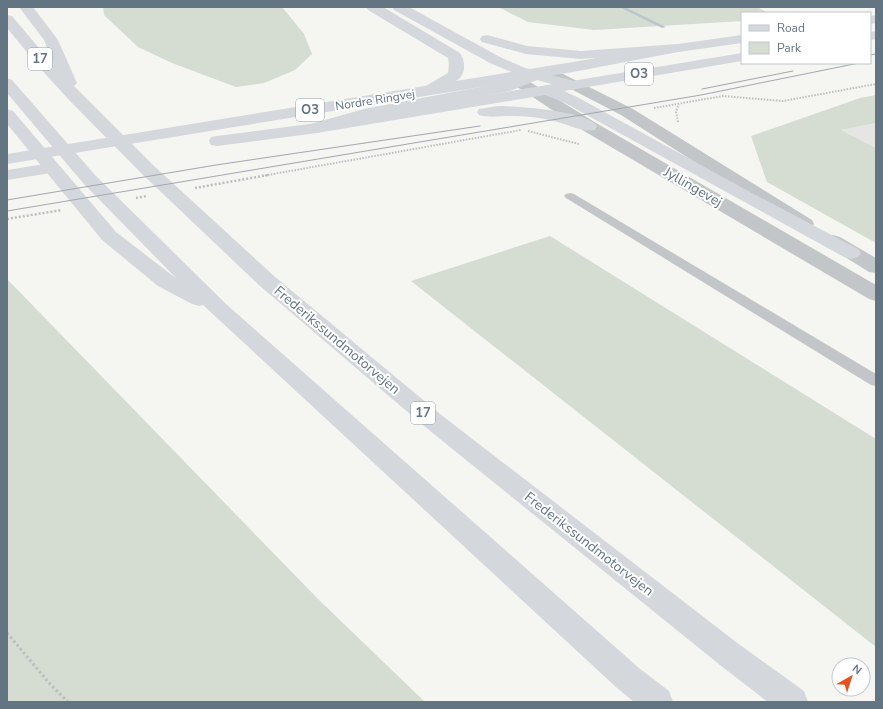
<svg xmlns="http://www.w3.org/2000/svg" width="883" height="709" font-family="'Nunito Sans',sans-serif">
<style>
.built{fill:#e5e6e4}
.green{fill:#d5dcd2}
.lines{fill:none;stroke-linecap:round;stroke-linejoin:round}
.stream{fill:#bbc7cc;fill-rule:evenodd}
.path-far2{stroke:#bcbec0;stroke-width:2;stroke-dasharray:1.5 1.5;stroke-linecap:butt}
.path-far1{stroke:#bcbec0;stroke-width:2.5;stroke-dasharray:2 2;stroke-linecap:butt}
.path{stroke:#bcbec0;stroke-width:3;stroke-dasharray:2.5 2.5;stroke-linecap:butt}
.service{fill:#c2c6c9;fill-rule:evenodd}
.tertiary{fill:#c2c6c9;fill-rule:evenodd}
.primary{fill:#d4d8dc;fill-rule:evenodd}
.motorway{fill:#d4d8dc;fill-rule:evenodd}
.tram{stroke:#a2a8ae;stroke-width:1}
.labels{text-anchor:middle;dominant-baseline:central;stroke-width:4;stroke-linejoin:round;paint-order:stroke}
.far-street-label{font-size:12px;fill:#637483;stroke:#fff}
.shield{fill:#fff;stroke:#929ea8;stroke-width:1}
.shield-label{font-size:13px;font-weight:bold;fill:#637483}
.street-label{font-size:14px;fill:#637483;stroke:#fff}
</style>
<rect width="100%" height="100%" fill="#f5f5f1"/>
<path class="built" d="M 876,123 L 876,148 L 841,130 Z"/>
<path class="green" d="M 103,7 L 282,7 L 304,34 L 312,54 L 295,70 L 264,83 L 236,87 L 172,63 L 138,47 L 104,15 Z
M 498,7 L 757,7 L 768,13 L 742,13 L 742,21 L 594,30 L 528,22 Z
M 876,95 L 876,123 L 841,130 L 876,148 L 876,243 L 767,182 L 751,136 L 860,98 Z
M 550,236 L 876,439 L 876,647 L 411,281 Z
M 7,279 L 318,599 L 425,702 L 7,702 Z"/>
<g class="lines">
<path class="stream" d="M 619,7 L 625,7 L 666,27 L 662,28 Z"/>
<path class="path-far2" d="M 654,108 L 723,96 L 783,101 L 876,84
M 678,122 L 676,112 L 679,104
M 528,131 L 579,144
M 262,176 L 521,130"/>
<path class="path-far1" d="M 195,188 L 268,175
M 136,198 L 147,196
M 7,219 L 62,210"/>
<path class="path" d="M 7,633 L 50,684 L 68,702"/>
<path class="service" d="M 570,193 L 574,194 L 876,374 L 876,386 L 871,385 L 566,198 L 564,196 L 566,194 Z"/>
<path class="tertiary" d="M 547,66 L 633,109 L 812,220 L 814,224 L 812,228 L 805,230 L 798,228 L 621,115 L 542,74 L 539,71 L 542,68 Z
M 512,72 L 517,74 L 596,123 L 876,285 L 876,301 L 869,299 L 584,131 L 507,80 L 504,77 L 507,74 Z
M 833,235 L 840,237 L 876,258 L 876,273 L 869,272 L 826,245 L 823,241 L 826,237 Z"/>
<path class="primary" d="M 876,15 L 876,23 L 870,24 L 870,16 Z
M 876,31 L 876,39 L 870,40 L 870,32 Z
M 742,35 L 742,43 L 678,52 L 573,72 L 7,164 L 7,154 L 573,62 L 678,44 Z
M 742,53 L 742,61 L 564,91 L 577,97 L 750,192 L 858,249 L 861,253 L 858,257 L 851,259 L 844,257 L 565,103 L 545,95 L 317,133 L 217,146 L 211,145 L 209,141 L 211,137 L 217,136 L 317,123 Z
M 498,106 C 517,106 587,111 597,126 L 595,130 C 582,133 566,123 553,121 C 539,117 524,116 510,116 C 500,116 489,118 479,115 L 477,112 L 479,109 Z
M 45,164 L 51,165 L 54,169 L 51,173 L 7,180 L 7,170 Z"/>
<path class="motorway" d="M 19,7 L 33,7 L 58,40 L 77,83 L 74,86 L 153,165 L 274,276 L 440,414 L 740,645 L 804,691 L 808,702 L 768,702 L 720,665 L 424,426 L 260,286 L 141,173 L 69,100 L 39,67 L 7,28 L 7,15 L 12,16 L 54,66 L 44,40 Z
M 366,7 L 383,7 L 460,53 C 465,60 466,71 460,78 C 450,85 437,96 424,93 L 422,90 L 424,87 L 448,73 L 449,64 L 448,58 L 368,10 Z
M 392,7 L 409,7 L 500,57 L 525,68 L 535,70 L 547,66 L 552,68 L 555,71 L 551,75 L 578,82 L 581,85 L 578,88 L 573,90 L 537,80 L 510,91 L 367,118 L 317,133 L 311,132 L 309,128 L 311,124 L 364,109 L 506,82 L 521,76 L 490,63 L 394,10 Z
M 487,35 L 527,46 L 581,51 L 678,44 L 683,45 L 685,48 L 683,51 L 678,52 L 581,59 L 526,54 L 482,42 L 480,39 L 482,36 Z
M 7,78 L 12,80 L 95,175 L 226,304 L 639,668 L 669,691 L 673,702 L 634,702 L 617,688 L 203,305 L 199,306 L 192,304 L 158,286 L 102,240 L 7,124 L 7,109 L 13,111 L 116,232 L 177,279 L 83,183 L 7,93 Z"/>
<path class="tram" d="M 870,55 L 876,54
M 702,89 L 793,71
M 7,200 L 216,165 L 480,126
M 7,211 L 701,95 L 859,63"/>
</g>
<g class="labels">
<g class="far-street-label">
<text transform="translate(375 100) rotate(-9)">Nordre Ringvej</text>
</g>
<g class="shield">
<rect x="28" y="48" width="24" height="22" rx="3"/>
<rect x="625" y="63" width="28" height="22" rx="3"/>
<rect x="296" y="99" width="28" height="22" rx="3"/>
<rect x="411" y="402" width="24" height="22" rx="3"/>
</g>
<g class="shield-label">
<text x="40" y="59">17</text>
<text x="639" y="74">O3</text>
<text x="310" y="110">O3</text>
<text x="423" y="413">17</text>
</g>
<g class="street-label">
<text transform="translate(693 187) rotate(30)">Jyllingevej</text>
<text transform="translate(337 340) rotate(40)">Frederikssundmotorvejen</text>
<text transform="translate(589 544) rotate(38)">Frederikssundmotorvejen</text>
</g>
</g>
<rect width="883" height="709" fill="none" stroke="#637483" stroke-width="16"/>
<rect x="741" y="12" width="130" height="52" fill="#ffffff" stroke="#c1c7cd"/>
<rect x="749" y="25" width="20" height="6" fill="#d4d8dc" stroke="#c1c7cd"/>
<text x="777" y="32" font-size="12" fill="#637483">Road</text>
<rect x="749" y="42" width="20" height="12" fill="#d5dcd2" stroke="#c1c7cd"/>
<text x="777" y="52" font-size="12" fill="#637483">Park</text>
<g transform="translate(851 677) rotate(39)"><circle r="19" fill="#ffffff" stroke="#c1c7cd"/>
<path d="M0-3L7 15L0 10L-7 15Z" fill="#e7501f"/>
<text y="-6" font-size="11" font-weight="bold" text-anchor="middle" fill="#637483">N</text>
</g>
</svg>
